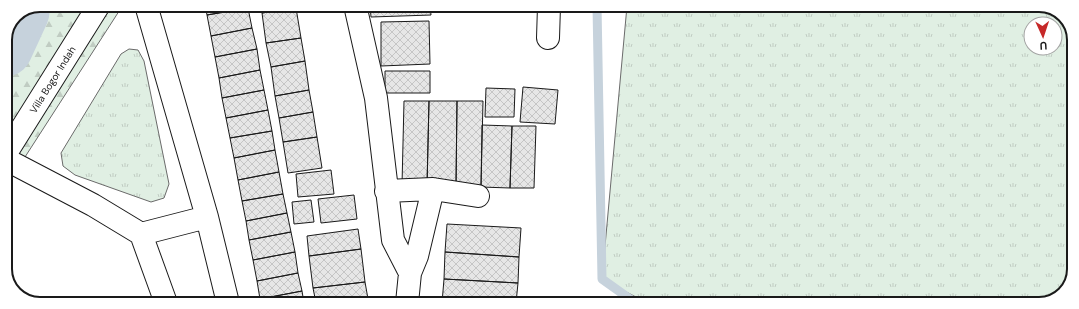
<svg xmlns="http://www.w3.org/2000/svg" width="1079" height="309" font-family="'DM Sans',sans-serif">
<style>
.grass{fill:url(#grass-tufts);stroke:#6a6a6a;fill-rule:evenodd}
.forest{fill:url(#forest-firs);stroke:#6a6a6a}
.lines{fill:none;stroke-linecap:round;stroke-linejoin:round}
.stream{stroke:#c6d2dc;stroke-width:9}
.river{stroke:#c6d2dc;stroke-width:55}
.building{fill:url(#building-cross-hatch);stroke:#1a1a1a}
.street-casing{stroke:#1a1a1a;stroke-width:24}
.secondary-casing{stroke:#1a1a1a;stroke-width:24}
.street{stroke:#fff;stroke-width:22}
.secondary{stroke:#fff;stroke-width:22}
.labels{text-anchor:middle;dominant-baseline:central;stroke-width:3;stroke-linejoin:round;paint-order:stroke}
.street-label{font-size:10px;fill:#1a1a1a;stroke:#fff}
.rim{fill:none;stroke:#1a1a1a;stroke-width:2}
</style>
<defs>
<pattern id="grass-tufts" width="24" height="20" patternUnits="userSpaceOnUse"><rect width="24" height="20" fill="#e0efe3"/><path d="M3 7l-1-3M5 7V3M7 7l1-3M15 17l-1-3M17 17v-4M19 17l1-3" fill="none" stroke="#c0ccc2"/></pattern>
<pattern id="forest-firs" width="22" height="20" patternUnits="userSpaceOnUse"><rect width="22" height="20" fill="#e0efe3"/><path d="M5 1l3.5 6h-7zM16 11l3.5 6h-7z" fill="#c0ccc2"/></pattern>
<pattern id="building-cross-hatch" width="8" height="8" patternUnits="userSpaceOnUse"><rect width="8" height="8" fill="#e6e6e6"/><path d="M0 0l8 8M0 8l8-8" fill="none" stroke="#c5c5c5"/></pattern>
</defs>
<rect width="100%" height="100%" fill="#fff"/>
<path class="grass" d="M 627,6 L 1047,6 L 1065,17 L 1074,38 L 1073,277 L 1060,297 L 1039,304 L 649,304 L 602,279 ZM 1031,24 L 1055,24 L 1055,48 L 1031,48 Z
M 129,49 L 138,50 L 144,61 L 169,184 L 164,198 L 151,202 L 75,175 L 63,166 L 61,153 L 121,54 Z"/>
<path class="forest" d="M 41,5 L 123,5 L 5,188 L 5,40 L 16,15 Z"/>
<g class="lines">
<path class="stream" d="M 597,6 L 602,279 L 637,304"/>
<path class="river" d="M 5,49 L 22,12"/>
</g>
<path class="building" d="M 205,5 L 248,5 L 248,8 L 207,15 Z
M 260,5 L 295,5 L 296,8 L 262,13 Z
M 370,5 L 430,5 L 431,15 L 371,17 Z
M 248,8 L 252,28 L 211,36 L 207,15 Z
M 296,8 L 301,38 L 266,43 L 262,13 Z
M 429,21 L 430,64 L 381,66 L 381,22 Z
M 252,28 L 257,49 L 215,57 L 211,36 Z
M 301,38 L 305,61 L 271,67 L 266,43 Z
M 257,49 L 260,70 L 219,78 L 215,57 Z
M 305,61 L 309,90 L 275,96 L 271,67 Z
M 260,70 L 264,90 L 222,98 L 219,78 Z
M 385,71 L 430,71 L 430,93 L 385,93 Z
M 523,87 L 558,90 L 555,124 L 520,122 Z
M 486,88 L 515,89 L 514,117 L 485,117 Z
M 264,90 L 268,110 L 226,118 L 222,98 Z
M 309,90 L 313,112 L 279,118 L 275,96 Z
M 404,101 L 429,101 L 427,186 L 402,185 Z
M 429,101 L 457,101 L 456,186 L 427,186 Z
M 457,101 L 483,101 L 481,187 L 456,186 Z
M 268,110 L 272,131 L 230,138 L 226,118 Z
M 313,112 L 317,137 L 283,142 L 279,118 Z
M 482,125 L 512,126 L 510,188 L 481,187 Z
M 512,126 L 536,126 L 534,188 L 510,188 Z
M 272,131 L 275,150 L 234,158 L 230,138 Z
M 317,137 L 322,168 L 288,173 L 283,142 Z
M 275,150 L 279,172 L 238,180 L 234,158 Z
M 331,170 L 334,194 L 298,197 L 296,174 Z
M 279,172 L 283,194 L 242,201 L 238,180 Z
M 283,194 L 287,213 L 246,221 L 242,201 Z
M 354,195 L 357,219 L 321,223 L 318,199 Z
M 311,200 L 314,222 L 294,224 L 292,202 Z
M 287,213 L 291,232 L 249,240 L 246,221 Z
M 447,224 L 521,228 L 519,257 L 445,252 Z
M 358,229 L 361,249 L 309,256 L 307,236 Z
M 291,232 L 295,252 L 253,260 L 249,240 Z
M 361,249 L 365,282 L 313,288 L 309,256 Z
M 295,252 L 298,273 L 257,281 L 253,260 Z
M 445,252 L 519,257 L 518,283 L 444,279 Z
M 298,273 L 302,291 L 260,299 L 257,281 Z
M 444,279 L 518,283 L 516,303 L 442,303 Z
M 365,282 L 368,299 L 339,303 L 316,303 L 313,288 Z
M 302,291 L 304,303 L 261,303 L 260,299 Z"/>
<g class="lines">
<g class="street-casing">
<path id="street" d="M 146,5 L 207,217 L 228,303
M 355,5 L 376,98 L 393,240 L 410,273 L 407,303
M 548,38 L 549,6
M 5,159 L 93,205 L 141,234 L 207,217
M 386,191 L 433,189 L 478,196
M 141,234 L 166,303
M 410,273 L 417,256 L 433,189"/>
</g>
<g class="secondary-casing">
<g id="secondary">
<path id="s1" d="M 5,155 L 99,5"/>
</g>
</g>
<use href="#street" class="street"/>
<use href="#secondary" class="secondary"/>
</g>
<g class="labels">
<g class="street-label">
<text stroke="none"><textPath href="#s1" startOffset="89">Villa Bogor Indah</textPath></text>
</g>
</g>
<path d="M0 0H1079V309H0ZM40 12H1039A28 28 0 0 1 1067 40V269A28 28 0 0 1 1039 297H40A28 28 0 0 1 12 269V40A28 28 0 0 1 40 12Z" fill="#fff" fill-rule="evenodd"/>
<path class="rim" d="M40 12H1039A28 28 0 0 1 1067 40V269A28 28 0 0 1 1039 297H40A28 28 0 0 1 12 269V40A28 28 0 0 1 40 12Z"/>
<g transform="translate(1043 36) rotate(177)"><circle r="19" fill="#ffffff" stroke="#a3a3a3"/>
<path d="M0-3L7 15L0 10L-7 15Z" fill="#c62828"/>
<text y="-6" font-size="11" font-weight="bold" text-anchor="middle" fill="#1a1a1a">U</text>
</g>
</svg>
